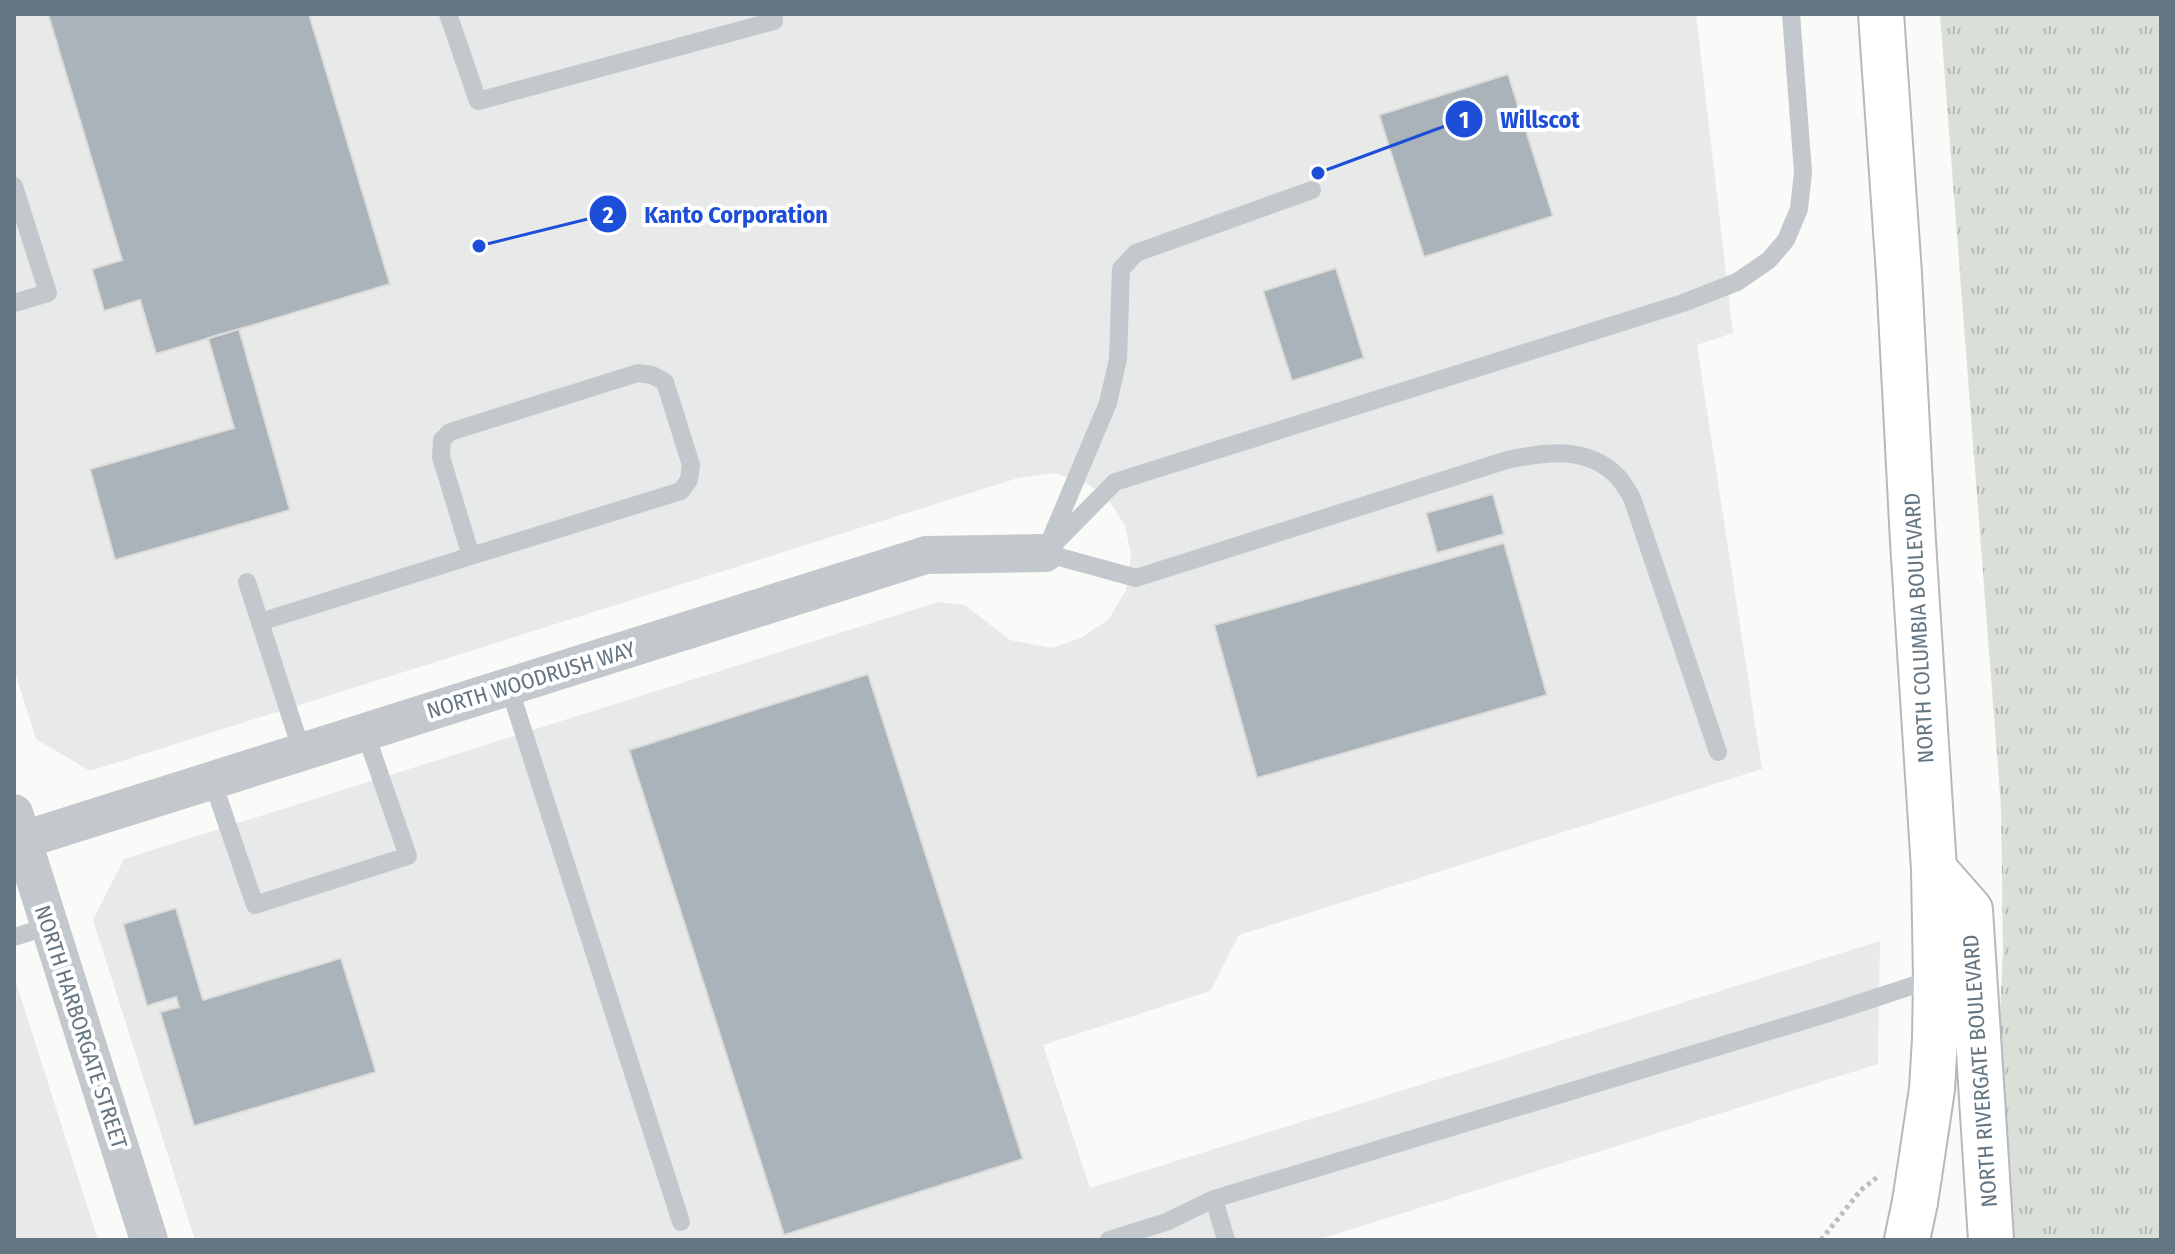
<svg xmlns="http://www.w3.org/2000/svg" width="2175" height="1254" font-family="'Fira Sans Condensed',sans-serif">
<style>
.built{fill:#e8e9e9}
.park{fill:url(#park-tufts)}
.building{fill:#aab3b9;stroke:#dcdcda;stroke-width:2}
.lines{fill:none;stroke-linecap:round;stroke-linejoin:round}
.secondary-casing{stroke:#b3babf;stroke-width:48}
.primary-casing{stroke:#b5babe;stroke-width:48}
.path{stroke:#bbbfc2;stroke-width:5;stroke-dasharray:4 4;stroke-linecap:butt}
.lane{stroke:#c3c8cc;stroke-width:18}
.street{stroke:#c3c8cc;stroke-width:38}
.secondary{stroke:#fff;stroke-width:44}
.primary{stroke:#fff;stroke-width:44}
.labels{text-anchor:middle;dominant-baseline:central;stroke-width:8;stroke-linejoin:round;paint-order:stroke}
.street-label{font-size:22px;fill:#657683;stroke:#fff}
.leader{fill:none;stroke:#1d4ed8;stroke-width:3}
.callout-dot{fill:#1d4ed8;stroke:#fff;stroke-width:3}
.mark-label{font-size:24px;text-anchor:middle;font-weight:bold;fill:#fff}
.callout-label{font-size:24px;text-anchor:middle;font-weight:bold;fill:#1d4ed8;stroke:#fff;stroke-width:8;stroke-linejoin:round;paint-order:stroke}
</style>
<defs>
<pattern id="park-tufts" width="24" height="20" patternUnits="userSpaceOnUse" patternTransform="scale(2)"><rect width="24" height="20" fill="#dadfd7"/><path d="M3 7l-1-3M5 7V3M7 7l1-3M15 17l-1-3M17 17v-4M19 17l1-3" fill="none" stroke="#b4b9b4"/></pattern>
</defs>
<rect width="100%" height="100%" fill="#fafaf8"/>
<path class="built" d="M 14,14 L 1696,14 L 1733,333 L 1697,345 L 1762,769 L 1239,935 L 1210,991 L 1043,1045 L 1090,1188 L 1880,941 L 1878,1064 L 1317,1240 L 195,1240 L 93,920 L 124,859 L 938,602 L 965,605 L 1010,640 L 1052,648 L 1081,638 L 1109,619 L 1126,590 L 1131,555 L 1125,526 L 1110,502 L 1088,484 L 1054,473 L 1018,478 L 90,771 L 36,739 L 14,669 Z
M 14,976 L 98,1240 L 14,1240 Z"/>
<path class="park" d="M 1940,14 L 2161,14 L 2161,1240 L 2007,1240 L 1996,1094 L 2003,952 L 2001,807 Z"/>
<path class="building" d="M 48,14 L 309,14 L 390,284 L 156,354 L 140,300 L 104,311 L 92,269 L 122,260 Z
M 1508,74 L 1553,216 L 1424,257 L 1379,115 Z
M 1336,268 L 1364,358 L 1292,381 L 1263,291 Z
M 239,329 L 290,510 L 115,560 L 90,469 L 234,428 L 208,338 Z
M 1493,494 L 1504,534 L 1437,553 L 1426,513 Z
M 1504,543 L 1547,695 L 1257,778 L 1214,625 Z
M 868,674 L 1023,1159 L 784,1235 L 629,750 Z
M 176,908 L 203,1000 L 341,958 L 376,1072 L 194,1126 L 160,1012 L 179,1007 L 176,997 L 147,1006 L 123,924 Z"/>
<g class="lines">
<g class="secondary-casing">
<path id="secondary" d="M 1881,14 L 1899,274 L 1913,542 L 1934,869 L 1936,978 L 1935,1039 L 1932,1089 L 1919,1176
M 1934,869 L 1970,910 L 1991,1240
M 1907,1240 L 1915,1202"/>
</g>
<g class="primary-casing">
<path id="primary" d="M 1915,1202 L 1919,1176"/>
</g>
<path class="path" d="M 1821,1240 L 1861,1190 L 1880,1175"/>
<path class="lane" d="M 448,14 L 478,101 L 774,21 L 773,14
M 14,186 L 48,293 L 14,303
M 638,373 L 652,375 L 665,382 L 691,465 L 689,480 L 681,491 L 471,556 L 441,457 L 442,440 L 450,432 Z
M 1049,543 L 1108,403 L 1118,359 L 1121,269 L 1136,253 L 1312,190
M 1045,553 L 1115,482 L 1683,303 L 1737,282 L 1769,260 L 1786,240 L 1799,209 L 1803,172 L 1791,14
M 1045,553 L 1136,578 L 1507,460 C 1545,452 1587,445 1618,477 C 1623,483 1628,491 1632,498 L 1718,752
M 247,582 L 302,752
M 260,622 L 471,556
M 509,687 L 681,1222
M 212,780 L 255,905 L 408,856 L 365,732
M 14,937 L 50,926
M 1214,1199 L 1226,1240
M 1109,1240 L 1166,1222 L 1214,1199 L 1826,1014 L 1936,978"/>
<path class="street" d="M 14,813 L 149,1240
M 23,840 L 926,555 L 1045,553"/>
<use href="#secondary" class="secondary"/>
<use href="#primary" class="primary"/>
</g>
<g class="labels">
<g class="street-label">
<text transform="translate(1919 628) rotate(-93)">NORTH COLUMBIA BOULEVARD</text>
<text transform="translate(531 680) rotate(-17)">NORTH WOODRUSH WAY</text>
<text transform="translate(81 1027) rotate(72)">NORTH HARBORGATE STREET</text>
<text transform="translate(1980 1071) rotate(-94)">NORTH RIVERGATE BOULEVARD</text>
</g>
</g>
<path class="leader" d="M1318 173L1464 119M479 246L608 214"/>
<g class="callout-dot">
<circle cx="1318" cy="173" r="8"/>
<circle cx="479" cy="246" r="8"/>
<circle cx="1464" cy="119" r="20"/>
<circle cx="608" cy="214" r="20"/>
</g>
<g class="mark-label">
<text x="1464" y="128">1</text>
<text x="608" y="223">2</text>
</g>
<g class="callout-label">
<text x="1540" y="128">Willscot</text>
<text x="736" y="223">Kanto Corporation</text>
</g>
<rect width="2175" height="1254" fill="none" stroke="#657683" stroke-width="32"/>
</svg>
